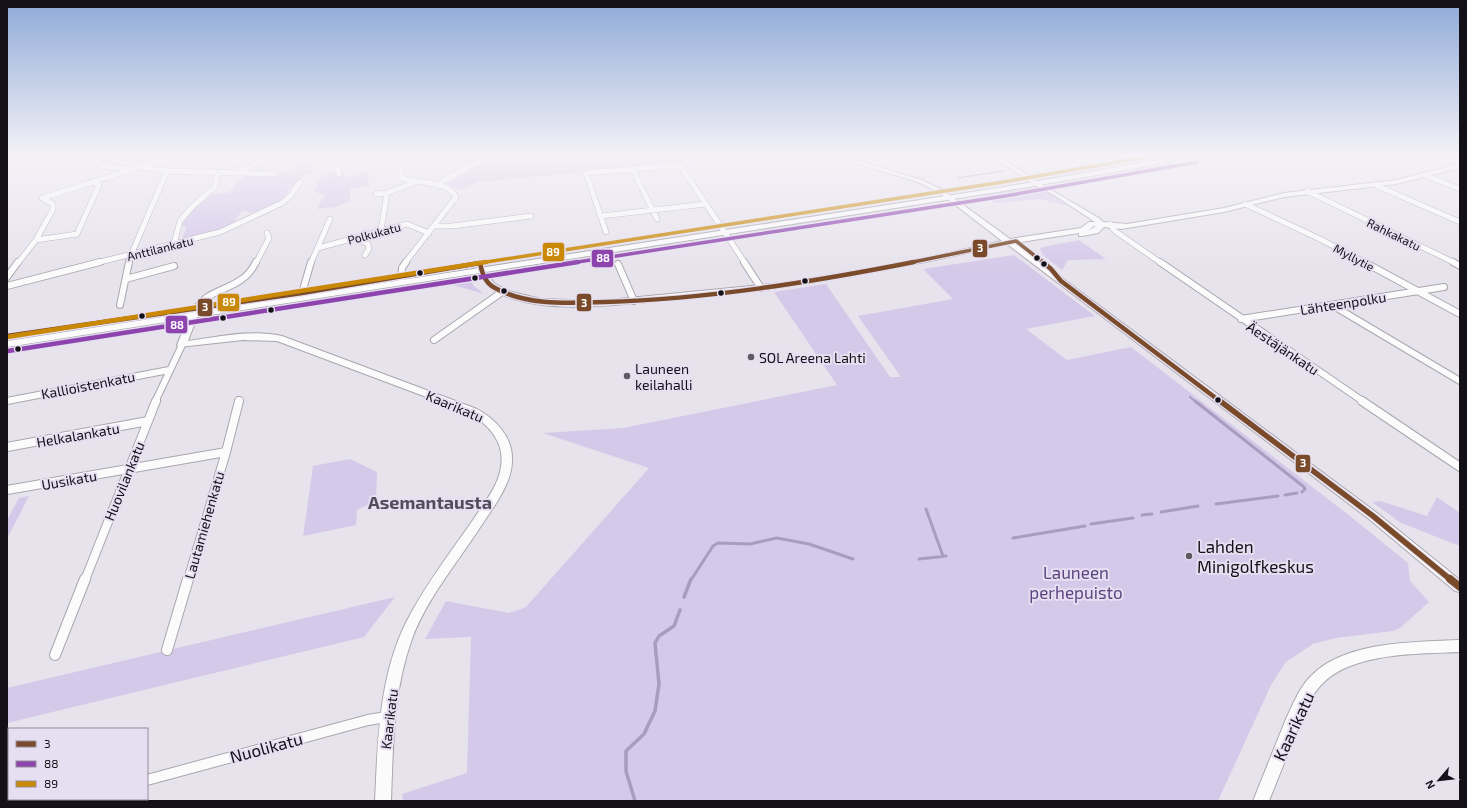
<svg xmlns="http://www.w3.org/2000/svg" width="1467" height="808" font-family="'Exo 2',sans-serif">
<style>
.green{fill:#d5c9e9}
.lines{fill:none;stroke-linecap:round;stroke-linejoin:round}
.stream-far3{stroke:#aa9cc0;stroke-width:1.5}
.stream-far2{stroke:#aa9cc0;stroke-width:2}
.stream-far1{stroke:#aa9cc0;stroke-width:3}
.stream{stroke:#aa9cc0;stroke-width:3.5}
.street-far3-casing{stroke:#a9a6ad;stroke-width:6}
.street-far2-casing{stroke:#a9a6ad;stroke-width:8}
.street-far1-casing{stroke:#a9a6ad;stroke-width:10}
.street-casing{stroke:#a9a6ad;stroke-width:12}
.secondary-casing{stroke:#a9a6ad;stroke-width:2}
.primary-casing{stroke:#a9a6ad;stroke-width:2}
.street-far3{stroke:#fbfbfc;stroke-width:5}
.street-far2{stroke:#fbfbfc;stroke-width:6}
.street-far1{stroke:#fbfbfc;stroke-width:8}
.street{stroke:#fbfbfc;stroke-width:10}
.secondary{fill:#fbfbfc;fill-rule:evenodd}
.primary{fill:#fbfbfc;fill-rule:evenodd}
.rail{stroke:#d2d1d4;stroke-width:1.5}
.bus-1-far3-casing{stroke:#e6dff1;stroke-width:5.5}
.bus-1-far2-casing{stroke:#e6dff1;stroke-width:7}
.bus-1-far1-casing{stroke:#e6dff1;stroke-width:8}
.bus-1-casing{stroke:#e6dff1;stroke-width:10}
.bus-2-far1-casing{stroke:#e6dff1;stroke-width:5.5}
.bus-2-casing{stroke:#e6dff1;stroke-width:7}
.bus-3-far1-casing{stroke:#e6dff1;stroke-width:5.5}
.bus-3-casing{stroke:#e6dff1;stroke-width:7}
.bus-1-far3{stroke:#7a4b2a;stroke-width:3.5}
.bus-1-far2{stroke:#7a4b2a;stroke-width:4.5}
.bus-1-far1{stroke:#7a4b2a;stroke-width:5.5}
.bus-1{stroke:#7a4b2a;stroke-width:8}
.bus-2-far1{stroke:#8e44ad;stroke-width:3.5}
.bus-2{stroke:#8e44ad;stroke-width:4.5}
.bus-3-far1{stroke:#c98805;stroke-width:3.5}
.bus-3{stroke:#c98805;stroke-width:4.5}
.bus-dot{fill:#131117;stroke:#e6dff1;stroke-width:1.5}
.poi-dot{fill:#5d5a62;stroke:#e6dff1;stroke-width:1.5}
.labels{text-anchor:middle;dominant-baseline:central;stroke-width:4;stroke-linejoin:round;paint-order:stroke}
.far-street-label{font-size:12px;fill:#131117;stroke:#e6dff1}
.street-label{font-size:14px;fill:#131117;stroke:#e6dff1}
.poi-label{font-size:14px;fill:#131117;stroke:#e6dff1;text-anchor:start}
.near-poi-label{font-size:17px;fill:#131117;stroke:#e6dff1;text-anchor:start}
.near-park-label{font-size:17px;fill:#5e4381;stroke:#e6dff1}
.near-street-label{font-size:17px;fill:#131117;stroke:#e6dff1}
.district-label{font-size:18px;font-weight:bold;fill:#524d5b;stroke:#e6dff1}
.line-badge{stroke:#e6dff1;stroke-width:1.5}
.badge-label{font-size:11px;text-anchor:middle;font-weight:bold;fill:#fff}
</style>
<rect width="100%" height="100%" fill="#e7e3ed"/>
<path class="green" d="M 304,155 L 312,155 L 312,170 L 315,174 L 302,176 L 298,183 L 292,186 L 281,201 L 257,212 L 247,213 L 249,211 L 242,211 L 231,226 L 220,231 L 182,239 L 186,228 L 182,225 L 186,217 L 210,194 L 229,193 C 244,171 251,174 275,176 L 281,171 L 292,170 Z
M 497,155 L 715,155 L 719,160 L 478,182 L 461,190 L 448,184 L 451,181 Z
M 341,170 L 347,177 L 368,172 L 369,186 L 350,189 L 350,201 L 335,207 L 316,209 L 325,195 L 314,192 L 322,175 Z
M 1029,187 L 1044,189 L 1069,206 L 1039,199 L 995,203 L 983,196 L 984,194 Z
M 1079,240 L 1106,259 L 1068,260 L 1062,270 L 1043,255 L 1040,249 C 1044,245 1070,243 1079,240 Z
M 1014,255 L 1095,316 L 1026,329 L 1067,360 L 1131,347 L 1350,516 L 1408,563 L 1410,581 L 1429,602 L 1400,628 L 1393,631 L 1336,638 L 1313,644 L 1286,662 L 1271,685 L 1218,801 L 403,801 L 402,794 L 467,773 L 471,637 L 425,639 L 446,601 L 509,613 L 526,607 L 649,468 L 543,433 L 623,428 L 837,385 L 774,292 L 826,284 L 890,377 L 901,377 L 858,316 L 953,299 L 923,269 Z
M 469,279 L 474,286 L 484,294 L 450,284 Z
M 350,459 L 377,472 L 376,501 L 357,510 L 356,525 L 303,536 L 313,466 Z
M 29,496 L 7,539 L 7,520 L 19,498 Z
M 1437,497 L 1460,513 L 1460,546 L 1401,523 L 1372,502 L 1380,501 L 1427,516 Z
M 395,597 L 364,637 L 7,723 L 7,688 Z"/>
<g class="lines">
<path class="stream-far3" d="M 958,178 L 1003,171"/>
<path class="stream-far2" d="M 1190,397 L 1196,402"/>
<path class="stream-far1" d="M 1195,401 L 1304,487 L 1305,489 L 1302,492
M 1285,495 L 1297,493
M 1216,504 L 1278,496
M 926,509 L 943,556
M 1161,512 L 1198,506
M 1142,515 L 1152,514
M 1091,524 L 1133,518
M 1013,538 L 1085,526
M 919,559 L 946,556
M 691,580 L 713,546 L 718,543 L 750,544 L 777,538 L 809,544 L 853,559"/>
<path class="stream" d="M 684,597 L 691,579
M 635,801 L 626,771 L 626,751 L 644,734 L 655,711 L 659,684 L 655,643 L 659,636 L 674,626 L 680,610"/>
<g class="street-far3-casing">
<path id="street-far3" d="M 88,155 L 104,166 L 128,169
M 230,155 L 243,168
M 324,155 L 336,166 L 339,174
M 1441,155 L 1460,162
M 400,165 L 402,178 C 418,183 447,181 456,197 L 405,263
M 142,167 L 167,171 L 275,174
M 633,170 L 657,219
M 238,172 L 273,155
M 1424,175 L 1460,189
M 436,185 L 490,155
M 1375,185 L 1460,222
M 1307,191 L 1455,263
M 376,194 L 387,193
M 42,198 C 86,184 131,171 175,155
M 1245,204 L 1320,239 L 1366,263
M 601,216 L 706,204
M 1110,224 L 1115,231 L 1161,263
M 434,226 L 452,226 L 531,216
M 381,230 L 387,193 L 415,182
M 606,232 L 586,173 L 680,165 L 745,263
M 356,238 L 368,244 L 369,249 L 365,255
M 36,240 L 77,234 L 99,185 L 92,182
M 174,244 L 180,221 L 193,206 L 215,187 L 218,172
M 318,248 L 407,224 L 429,233
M 18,263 L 36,240 L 53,209 L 53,204 L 42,198
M 96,263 L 220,232 L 282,203 L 291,195 L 300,182
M 129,263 L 131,255 L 167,171
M 256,263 L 269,238 L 267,233
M 311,263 L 330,219"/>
</g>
<g class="street-far2-casing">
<path id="street-far2" d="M 744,262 L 761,288
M 1160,262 L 1364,402
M 1364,262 L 1460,314
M 1453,262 L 1460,266
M 618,264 L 634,301
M 7,277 L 18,262
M 126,279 L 174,266
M 401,282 L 402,268 L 406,262
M 7,286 L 100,262
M 302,293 L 311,262
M 120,305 L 129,262
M 1332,305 L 1460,381
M 196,309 C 207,291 226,291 242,279 C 248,275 253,268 256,262
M 1241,319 L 1444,287
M 434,340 L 502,292
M 7,401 L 169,370
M 155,402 L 182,345
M 239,402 L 239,400"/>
</g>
<g class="street-far1-casing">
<path id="street-far1" d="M 1362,401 L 1460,467
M 7,447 L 148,421
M 7,490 L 226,452
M 85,580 L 156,401
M 188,580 L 226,452 L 239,401"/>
</g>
<g class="street-casing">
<path id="street" d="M 167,650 L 188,579
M 55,655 L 85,579
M 147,780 L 368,720 L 386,717
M 68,801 L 76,799"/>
</g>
<g class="secondary-casing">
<path id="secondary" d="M 828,155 L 838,155 L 922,180 L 944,191 L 1010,239 L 1081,228 L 1089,222 L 1095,222 L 1054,195 L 1035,185 L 991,155 L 998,155 L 1039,183 L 1099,218 L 1103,222 L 1127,224 L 1224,208 L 1284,193 L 1396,180 L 1460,164 L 1460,168 L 1396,184 L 1284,197 L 1224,212 L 1121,229 L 1104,227 L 1098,233 L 1082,236 L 1079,236 L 1079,233 L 1015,243 L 1377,513 L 1460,580 L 1460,592 L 1455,591 L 1369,519 L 1007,244 C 933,261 859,276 784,287 C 748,293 711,295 675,299 C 626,304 548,316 501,294 C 487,288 479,278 476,263 L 480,261 L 483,261 L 486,274 L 494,283 L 508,291 L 541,299 L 598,301 L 783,283 L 908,262 L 1002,241 L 940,193 L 918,182 ZM 1094,226 L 1096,226 L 1088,231 Z
M 196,306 L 200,309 L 188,341 C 218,337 252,329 282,336 L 477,409 C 495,419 512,436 512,458 C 513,483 494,506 481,526 C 458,562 427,598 412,639 C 393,691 393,747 391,801 L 375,801 C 378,737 379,670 411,613 C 429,580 452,550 473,520 C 484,503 498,487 501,467 C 505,442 489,425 469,413 L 277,341 L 243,340 L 179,347 L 177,345 L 192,309 Z
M 1460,640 L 1460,652 C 1419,654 1351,652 1321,685 C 1309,698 1303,716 1296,733 C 1287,756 1278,778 1269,801 L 1253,801 C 1264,774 1275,746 1286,719 C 1293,704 1300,686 1312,675 C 1346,641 1415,642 1460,640 Z"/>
</g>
<g class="primary-casing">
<path id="primary" d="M 1185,155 L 1199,155 L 1132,169 L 1004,191 L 7,347 L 7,341 L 1004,187 Z"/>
</g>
<use href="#street-far3" class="street-far3"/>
<use href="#street-far2" class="street-far2"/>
<use href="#street-far1" class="street-far1"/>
<use href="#street" class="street"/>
<use href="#secondary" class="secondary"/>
<use href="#primary" class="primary"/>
<path class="rail" d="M 7,166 L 17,155"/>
<g class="bus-1-far3-casing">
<path id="bus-1-far3" d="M 478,263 L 480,263
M 908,263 L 1016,241 L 1044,263"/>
</g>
<g class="bus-1-far2-casing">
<path id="bus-1-far2" d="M 1043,262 L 1051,269 L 1061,281 L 1221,402
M 7,336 L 302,293 L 480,263 C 482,273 485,283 495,288 C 527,306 569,303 605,302 C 708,299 812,282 914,262"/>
</g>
<g class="bus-1-far1-casing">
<path id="bus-1-far1" d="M 1220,401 L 1373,516 L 1451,580"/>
</g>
<g class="bus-1-casing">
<path id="bus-1" d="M 1450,579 L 1460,587"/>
</g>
<g class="bus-2-far1-casing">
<path id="bus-2-far1" d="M 571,263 L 1005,196 L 1197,162"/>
</g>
<g class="bus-2-casing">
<path id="bus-2" d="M 8,351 L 578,262"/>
</g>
<g class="bus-3-far1-casing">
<path id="bus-3-far1" d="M 480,263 L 1003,182 L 1158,155"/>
</g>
<g class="bus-3-casing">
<path id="bus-3" d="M 7,337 L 486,262"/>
</g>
<use href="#bus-1-far3" class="bus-1-far3"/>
<use href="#bus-1-far2" class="bus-1-far2"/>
<use href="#bus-1-far1" class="bus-1-far1"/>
<use href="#bus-1" class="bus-1"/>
<use href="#bus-2-far1" class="bus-2-far1"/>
<use href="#bus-2" class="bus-2"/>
<use href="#bus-3-far1" class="bus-3-far1"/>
<use href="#bus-3" class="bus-3"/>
</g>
<linearGradient id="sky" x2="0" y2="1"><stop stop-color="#8faad8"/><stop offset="0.58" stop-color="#f4f2f7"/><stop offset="1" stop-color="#f4f2f7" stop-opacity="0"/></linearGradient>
<rect width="1467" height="268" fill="url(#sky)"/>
<g class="bus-dot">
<circle cx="1037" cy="258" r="3.5"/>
<circle cx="1044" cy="264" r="3.5"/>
<circle cx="420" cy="273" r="3.5"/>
<circle cx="475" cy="278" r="3.5"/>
<circle cx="805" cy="281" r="3.5"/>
<circle cx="504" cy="291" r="3.5"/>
<circle cx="721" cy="293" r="3.5"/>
<circle cx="271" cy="310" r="3.5"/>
<circle cx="142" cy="316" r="3.5"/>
<circle cx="223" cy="318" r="3.5"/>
<circle cx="18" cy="349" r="3.5"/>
<circle cx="1218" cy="400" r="3.5"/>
</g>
<g class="poi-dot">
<circle cx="751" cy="357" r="4"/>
<circle cx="627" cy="376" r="4"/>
<circle cx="1189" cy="556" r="4"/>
</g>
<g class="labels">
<g class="far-street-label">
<text transform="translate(374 233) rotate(-15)">Polkukatu</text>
<text transform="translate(1394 234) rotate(26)">Rahkakatu</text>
<text transform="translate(160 248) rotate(-14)">Anttilankatu</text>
<text transform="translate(1354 257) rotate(28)">Myllytie</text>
</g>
<g class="street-label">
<text transform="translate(1343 303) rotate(-9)">Lähteenpolku</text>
<text transform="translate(1283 348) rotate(34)">Äestäjänkatu</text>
<text transform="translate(88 385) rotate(-11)">Kallioistenkatu</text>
<text transform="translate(455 406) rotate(23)">Kaarikatu</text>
<text transform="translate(78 435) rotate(-10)">Helkalankatu</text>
<text transform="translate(69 480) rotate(-10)">Uusikatu</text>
<text transform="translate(124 481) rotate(-68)">Huovilankatu</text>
<text transform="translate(204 525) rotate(-74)">Lautamiehenkatu</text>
<text transform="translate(389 719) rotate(-83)">Kaarikatu</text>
</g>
<g class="poi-label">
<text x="759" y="357">SOL Areena Lahti</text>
<text x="635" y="368">Launeen<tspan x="635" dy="16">keilahalli</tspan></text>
</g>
<g class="near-poi-label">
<text x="1197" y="546">Lahden<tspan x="1197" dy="20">Minigolfkeskus</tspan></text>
</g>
<g class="near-park-label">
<text x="1076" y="572">Launeen<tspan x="1076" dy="20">perhepuisto</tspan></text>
</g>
<g class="near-street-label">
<text transform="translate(1293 726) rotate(-65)">Kaarikatu</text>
<text transform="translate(266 747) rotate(-15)">Nuolikatu</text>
</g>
<g class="district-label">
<text x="430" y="502">Asemantausta</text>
</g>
</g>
<g class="line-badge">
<rect x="972" y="239" width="16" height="19" rx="4" fill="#7a4b2a"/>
<rect x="542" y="242" width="23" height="20" rx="4" fill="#c98805"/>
<rect x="591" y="249" width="23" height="19" rx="4" fill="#8e44ad"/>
<rect x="217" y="293" width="23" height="19" rx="4" fill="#c98805"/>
<rect x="576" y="293" width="16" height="19" rx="4" fill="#7a4b2a"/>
<rect x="197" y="298" width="16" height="19" rx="4" fill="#7a4b2a"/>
<rect x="165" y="315" width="23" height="19" rx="4" fill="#8e44ad"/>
<rect x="1295" y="454" width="16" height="19" rx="4" fill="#7a4b2a"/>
</g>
<g class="badge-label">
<text x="980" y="252">3</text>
<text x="553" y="256">89</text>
<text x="603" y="262">88</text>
<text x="229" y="306">89</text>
<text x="584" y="307">3</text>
<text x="205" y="311">3</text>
<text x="177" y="329">88</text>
<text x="1303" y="467">3</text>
</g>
<rect width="1467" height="808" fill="none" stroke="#131117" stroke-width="16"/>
<rect x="8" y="728" width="140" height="72" fill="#e6dff1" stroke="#928d9a"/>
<rect x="16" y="741" width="20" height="6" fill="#7a4b2a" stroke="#928d9a"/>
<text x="44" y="748" font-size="12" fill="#131117">3</text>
<rect x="16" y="761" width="20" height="6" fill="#8e44ad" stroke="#928d9a"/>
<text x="44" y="768" font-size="12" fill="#131117">88</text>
<rect x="16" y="781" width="20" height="6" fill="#c98805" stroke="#928d9a"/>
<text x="44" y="788" font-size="12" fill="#131117">89</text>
<g transform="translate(1439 780) rotate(242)" stroke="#e6dff1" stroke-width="3" paint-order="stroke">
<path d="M0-3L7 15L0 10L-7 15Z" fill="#131117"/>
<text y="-6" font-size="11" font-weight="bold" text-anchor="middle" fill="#131117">N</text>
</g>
</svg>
